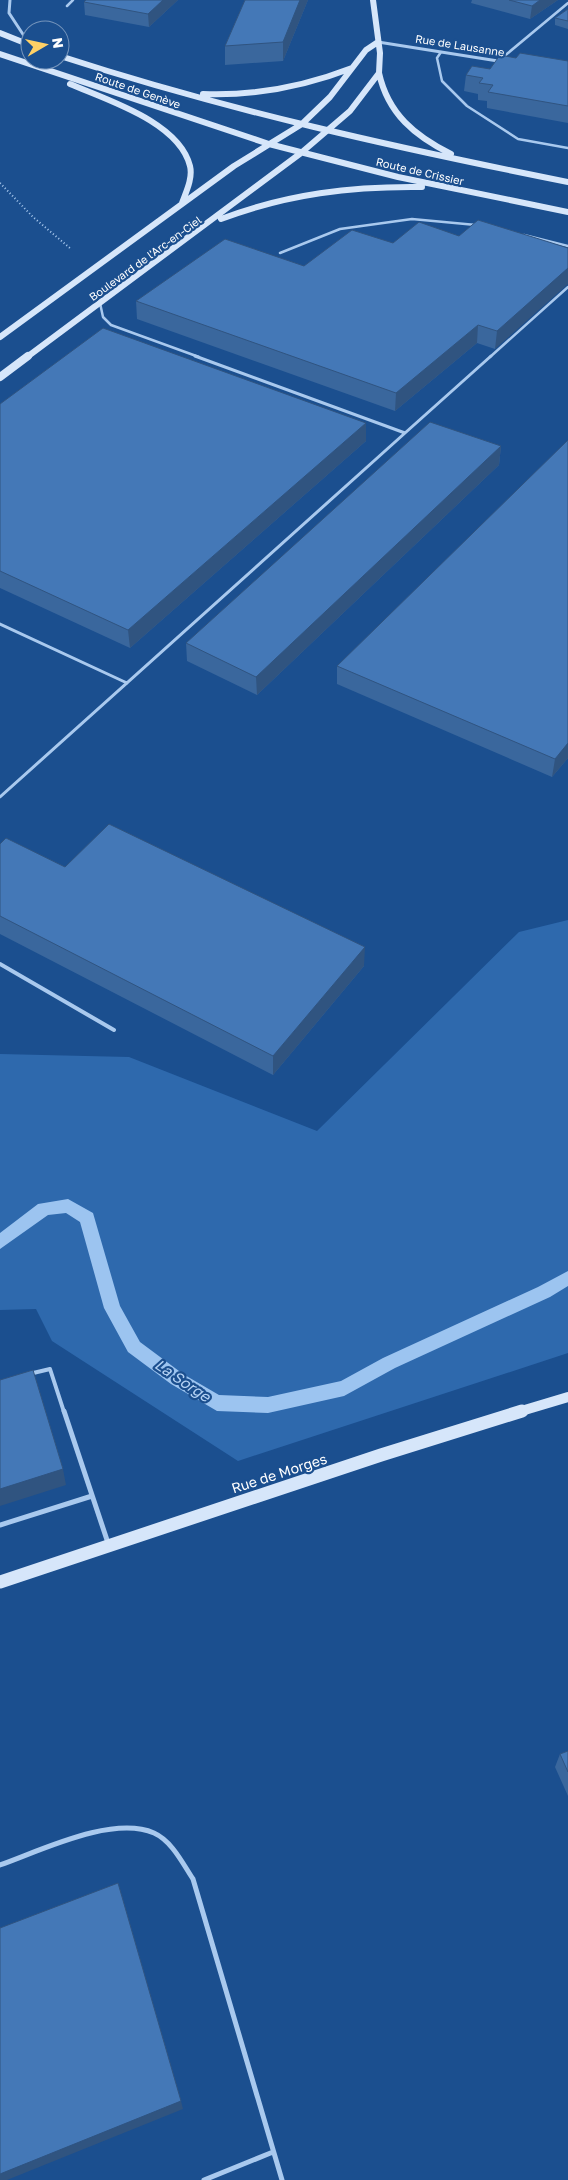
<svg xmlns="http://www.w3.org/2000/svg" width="568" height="2180" font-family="'Golos Text',sans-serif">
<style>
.green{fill:#2e69ad}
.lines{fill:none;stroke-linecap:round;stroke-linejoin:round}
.stream{fill:#9cc4f0;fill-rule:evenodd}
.path{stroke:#a9c9ee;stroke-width:2;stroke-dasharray:1 2.5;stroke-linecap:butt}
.lane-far3{stroke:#a9c9ee;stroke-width:2.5}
.lane-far2{stroke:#a9c9ee;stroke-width:3}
.lane-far1{stroke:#a9c9ee;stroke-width:4}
.lane{stroke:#a9c9ee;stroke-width:5}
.street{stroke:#a9c9ee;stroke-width:3}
.secondary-far3{stroke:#d6e6fa;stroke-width:6}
.secondary-far2{stroke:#d6e6fa;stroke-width:8}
.secondary-far1{stroke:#d6e6fa;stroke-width:10}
.secondary{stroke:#d6e6fa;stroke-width:13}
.wall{fill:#3a679d}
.shaded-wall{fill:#305480}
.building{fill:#4478b7;stroke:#305480}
.labels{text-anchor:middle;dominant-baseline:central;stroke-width:4.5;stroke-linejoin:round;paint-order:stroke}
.far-street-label{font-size:11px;fill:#fff;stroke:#1b4f8f}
.street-label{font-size:14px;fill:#fff;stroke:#1b4f8f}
.water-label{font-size:15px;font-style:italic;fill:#b5d3f5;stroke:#1b4f8f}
</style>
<rect width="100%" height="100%" fill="#1b4f8f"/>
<path class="green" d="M 568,920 L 568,1353 L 238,1461 L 52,1341 L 36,1309 L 0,1310 L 0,1054 L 129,1057 L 317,1131 L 519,932 Z"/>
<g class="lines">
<path class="stream" d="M 68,1199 L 93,1213 L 120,1306 L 140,1342 L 183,1374 L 219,1395 L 268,1397 L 341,1381 L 383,1358 L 538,1287 L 568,1271 L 568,1286 L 550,1297 L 395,1368 L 344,1396 L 268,1413 L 217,1411 L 171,1384 L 128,1352 L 104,1308 L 80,1222 L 66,1213 L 48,1215 L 0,1249 L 0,1233 L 38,1204 Z"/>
<path class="path" d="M 0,183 L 33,217 L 71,249"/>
<path class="lane-far3" d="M 67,6 L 73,0
M 441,52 L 437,58 L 442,81 L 467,106 L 518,139 L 568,148
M 502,58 L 568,3
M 524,235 L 568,246
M 280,253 L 340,229 L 412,219 L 476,225
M 100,303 L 103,317 L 111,325 L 199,357
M 490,357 L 568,287"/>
<path class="lane-far2" d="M 405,433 L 491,356
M 0,624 L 127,683
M 0,797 L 405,433 L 195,356"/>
<path class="lane-far1" d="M 0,964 L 114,1030
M 29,1374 L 50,1369 L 64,1412"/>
<path class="lane" d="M 64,1411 L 108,1543
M 0,1525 L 92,1496
M 0,1865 C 40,1851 112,1815 154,1833 C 172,1841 183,1864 193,1879 L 282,2180
M 204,2180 L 273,2152"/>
<path class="street" d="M 10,0 L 9,13 L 30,45
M 378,42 L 498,61"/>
<path class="secondary-far3" d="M 0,33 L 30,45
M 0,54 L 269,144 L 398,177 L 568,212
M 60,56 C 226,110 397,148 568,182
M 379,73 C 388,114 415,136 451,154
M 70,84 C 107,100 179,122 190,166 C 193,178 186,192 182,203
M 203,94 C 255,96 303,87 352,68
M 221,219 C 287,194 352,186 422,187
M 0,337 L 234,166 L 302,124 L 330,97 L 366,50 L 378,42
M 27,357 L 301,153 L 350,111 L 379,73 L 380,53 L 373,0"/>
<path class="secondary-far2" d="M 0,377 L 28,356"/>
<path class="secondary-far1" d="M 518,1412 L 568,1397"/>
<path class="secondary" d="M 0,1582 L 381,1455 L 522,1411"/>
</g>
<path class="wall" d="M 178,0 L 149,27 L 85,15 L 84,2 Z
M 245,0 L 308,0 L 283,61 L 225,65 L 225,46 Z
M 472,0 L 558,0 L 530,19 L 471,3 Z
M 568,9 L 568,29 L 555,25 L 555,18 Z
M 516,58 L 568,61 L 568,123 L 487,108 L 487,101 L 478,100 L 478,94 L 464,91 L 466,75 L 490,69 Z
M 459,236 L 568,248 L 495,349 L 477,343 L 395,411 L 137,319 L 136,301 L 304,266 L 393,243 Z
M 0,404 L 366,423 L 366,441 L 130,648 L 0,588 Z
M 501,446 L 499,465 L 257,695 L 187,661 L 186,643 Z
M 337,666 L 568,758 L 552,777 L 337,684 Z
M 0,844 L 65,867 L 364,966 L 273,1075 L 0,934 Z
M 568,1751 L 568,1796 L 555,1767 L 560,1754 Z"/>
<path class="shaded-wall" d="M 163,0 L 178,0 L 149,27 L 148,14 Z
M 300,0 L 308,0 L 283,61 L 283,42 Z
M 540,0 L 558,0 L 530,19 L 532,6 Z
M 568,268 L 568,284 L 495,349 L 497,331 Z
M 478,325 L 477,343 L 395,411 L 396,393 Z
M 366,423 L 366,441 L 130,648 L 128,630 Z
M 501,446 L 499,465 L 257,695 L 256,677 Z
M 568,743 L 568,758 L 552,777 L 555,759 Z
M 365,947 L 364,966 L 273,1075 L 273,1056 Z
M 63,1469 L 66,1485 L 0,1506 L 0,1489 Z
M 181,2101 L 183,2109 L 7,2180 L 0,2180 L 0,2174 Z"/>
<path class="building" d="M 86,0 L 163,0 L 148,14 L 84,2 Z
M 245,0 L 300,0 L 283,42 L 225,46 Z
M 509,0 L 540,0 L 532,6 Z
M 568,9 L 568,21 L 555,18 Z
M 520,53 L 568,61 L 568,106 L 488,92 L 493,85 L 479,83 L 483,78 L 466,75 L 472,66 L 490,69 L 500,55 L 516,58 Z
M 478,220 L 568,248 L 568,268 L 497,331 L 478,325 L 396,393 L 136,301 L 225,239 L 304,266 L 352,230 L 393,243 L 419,222 L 459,236 Z
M 103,328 L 366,423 L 128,630 L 0,571 L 0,404 Z
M 430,422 L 501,446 L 256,677 L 186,643 Z
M 568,440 L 568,743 L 555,759 L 337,666 Z
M 109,824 L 365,947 L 273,1056 L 0,916 L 0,844 L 6,838 L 65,867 Z
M 33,1370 L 63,1469 L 0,1489 L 0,1380 Z
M 568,1751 L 568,1772 L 560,1754 Z
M 118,1883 L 181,2101 L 0,2174 L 0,1928 Z"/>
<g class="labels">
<g class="far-street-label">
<text transform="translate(460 45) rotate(9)">Rue de Lausanne</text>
<text transform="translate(138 90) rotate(19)">Route de Genève</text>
<text transform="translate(420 171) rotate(13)">Route de Crissier</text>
<text transform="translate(145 258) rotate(-36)">Boulevard de l'Arc-en-Ciel</text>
</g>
<g class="street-label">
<text transform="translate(279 1473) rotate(-18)">Rue de Morges</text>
</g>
<g class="water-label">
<text transform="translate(183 1380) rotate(34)">La Sorge</text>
</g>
</g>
<g transform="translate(45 45) rotate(81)"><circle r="24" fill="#1b4f8f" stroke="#7695bc"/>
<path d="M0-4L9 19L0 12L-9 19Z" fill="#ffd166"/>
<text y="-8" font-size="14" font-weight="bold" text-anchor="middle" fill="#ffffff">N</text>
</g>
</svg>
